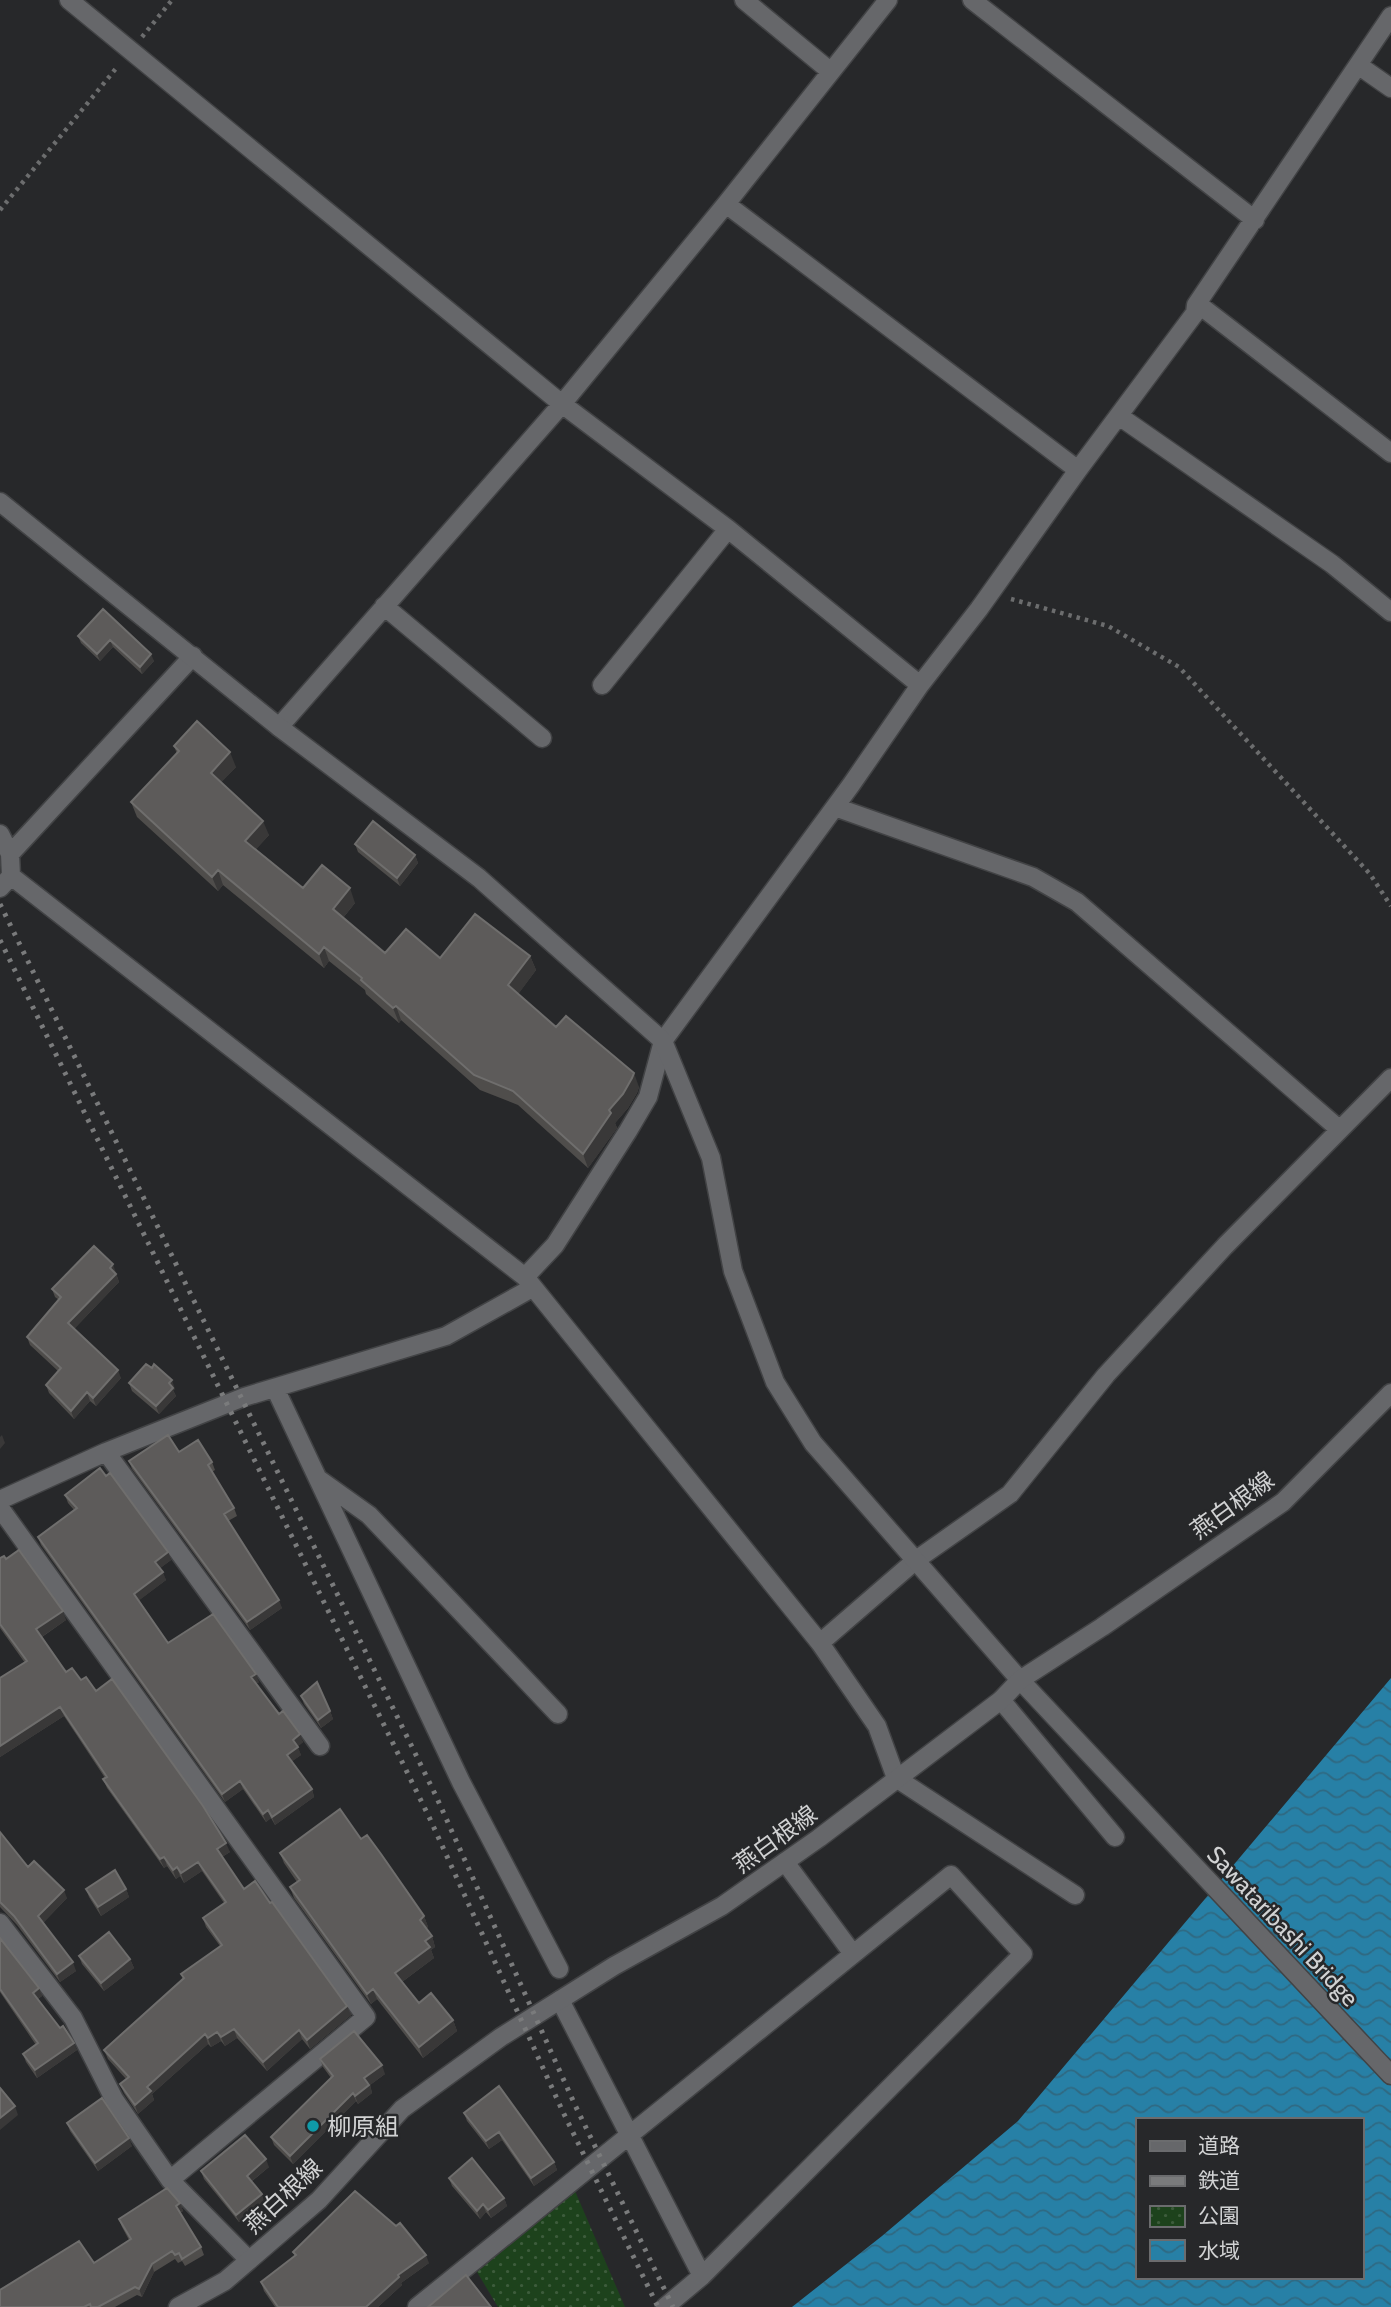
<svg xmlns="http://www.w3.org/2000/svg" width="1391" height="2307" font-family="Cabin,'Noto Sans JP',sans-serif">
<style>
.park{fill:url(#park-dots)}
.water{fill:url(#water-waves);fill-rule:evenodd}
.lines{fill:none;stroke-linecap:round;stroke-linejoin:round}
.minor-casing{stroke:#424345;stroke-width:21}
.tertiary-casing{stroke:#424345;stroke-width:21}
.secondary-casing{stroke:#424345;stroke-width:21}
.path{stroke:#6c6d6e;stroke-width:4.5;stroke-dasharray:3.5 5;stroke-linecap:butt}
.minor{stroke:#66676a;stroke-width:18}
.tertiary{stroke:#66676a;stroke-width:18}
.secondary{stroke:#66676a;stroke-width:18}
.rail{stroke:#7a7b7c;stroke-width:5;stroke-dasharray:3.5 7;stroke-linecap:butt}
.wall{fill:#4f4d4b}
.shaded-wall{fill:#393838}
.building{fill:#5d5b5a;stroke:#6f6e6d;stroke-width:2}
.culture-dot{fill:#0f9aa8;stroke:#27282a;stroke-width:2.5}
.labels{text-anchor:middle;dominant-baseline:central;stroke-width:5;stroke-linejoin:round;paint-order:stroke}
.street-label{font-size:24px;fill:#d1d2d3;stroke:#27282a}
.poi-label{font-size:24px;fill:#d1d2d3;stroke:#27282a;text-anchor:start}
</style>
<defs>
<pattern id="park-dots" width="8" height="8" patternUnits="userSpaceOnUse" patternTransform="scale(1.75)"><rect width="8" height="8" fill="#1d421c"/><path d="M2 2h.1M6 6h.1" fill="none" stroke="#3d5c3c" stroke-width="1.8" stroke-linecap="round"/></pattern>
<pattern id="water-waves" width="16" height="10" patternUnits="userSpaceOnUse" patternTransform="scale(1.75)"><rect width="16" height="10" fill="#2780a6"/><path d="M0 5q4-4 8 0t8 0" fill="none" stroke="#2f6982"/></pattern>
</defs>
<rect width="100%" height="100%" fill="#27282a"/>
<path class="park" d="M 575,2191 L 625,2307 L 498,2307 L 477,2272 Z"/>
<path class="water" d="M 1391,1678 L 1391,2307 L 792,2307 L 882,2236 L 1018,2121 ZM 1137,2120 L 1361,2120 L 1361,2277 L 1137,2277 Z"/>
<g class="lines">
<g class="minor-casing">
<path id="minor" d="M 69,0 L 562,404 L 728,529 L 920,685
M 744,0 L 830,71
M 972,0 L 1255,220
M 1358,65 L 1391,88
M 726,204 L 1078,470
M 1198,304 L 1391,453
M 1119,416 L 1332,564 L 1391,612
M 384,606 L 542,738
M 602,685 L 728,529
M 279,727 L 562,404 L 726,204 L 888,0
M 835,807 L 1033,877 L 1077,902 L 1339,1129
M 0,834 L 10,854
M 11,876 L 525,1277 L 820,1643 L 877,1726 L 896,1778 L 1075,1895
M 0,888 L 11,876 L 10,854 L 193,656
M 525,1277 L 555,1245 L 628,1131 L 648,1097 L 663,1041 L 851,785 L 920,685 L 979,609 L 1078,470 L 1195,313 L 1196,305 L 1391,16
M 275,1388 L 461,1782 L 559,1969
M 106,1452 L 320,1746
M 320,1480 L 369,1515 L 558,1714
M 0,1500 L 106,1452 L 244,1397 L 446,1336 L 532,1288
M 0,1508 L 366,2017 L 170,2180
M 820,1643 L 916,1560 L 1010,1494 L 1106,1375 L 1225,1246 L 1391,1078
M 1001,1700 L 1115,1837
M 785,1862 L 853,1954
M 0,1923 L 73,2018 L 114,2099 L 170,2180 L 249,2260
M 417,2307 L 951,1875 L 1023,1954 L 702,2276 L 560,2000
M 665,2307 L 702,2276"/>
</g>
<g class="tertiary-casing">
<path id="tertiary" d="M 0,502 L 279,727 L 479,878 L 663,1041 L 711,1158 L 733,1271 L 775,1382 L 813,1443 L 1020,1680 L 1391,2075"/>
</g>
<g class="secondary-casing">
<path id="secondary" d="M 178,2307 L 225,2281 L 319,2200 L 402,2109 L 501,2037 L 614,1966 L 722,1906 L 819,1838 L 1001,1700 L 1020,1680 L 1102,1627 L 1283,1502 L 1391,1393"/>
</g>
<path class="path" d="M 142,37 L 172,0
M 0,210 L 118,66
M 1011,599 L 1108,626 L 1179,667 L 1370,874 L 1391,906"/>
<use href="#minor" class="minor"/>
<use href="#tertiary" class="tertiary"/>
<use href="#secondary" class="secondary"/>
<path class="rail" d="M 0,904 L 436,1796 L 575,2105 L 673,2307
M 0,940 L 430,1819 L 563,2112 L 658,2307"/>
</g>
<path class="wall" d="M 103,609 L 154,661 L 142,674 L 113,647 L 100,661 L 81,643 L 78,636 Z
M 174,746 L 236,767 L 221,782 L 269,835 L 256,849 L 303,888 L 355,903 L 343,918 L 385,953 L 440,958 L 530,956 L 536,970 L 518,994 L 556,1027 L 639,1087 L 637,1093 L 628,1108 L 615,1123 L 617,1128 L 588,1168 L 518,1105 L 480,1090 L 401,1020 L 399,1023 L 366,994 L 365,990 L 329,961 L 324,968 L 223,885 L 218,891 L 137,817 L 131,802 L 177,754 Z
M 355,844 L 415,855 L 418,863 L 400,886 L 358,852 Z
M 116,1273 L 119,1282 L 74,1329 L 121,1378 L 96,1406 L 90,1401 L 74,1419 L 49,1393 L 46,1385 L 58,1371 L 30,1345 L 27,1337 L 59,1300 L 55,1297 L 52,1289 Z
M 129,1383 L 175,1389 L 173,1390 L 176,1396 L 159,1414 L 132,1391 Z
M 179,1452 L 212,1462 L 215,1470 L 212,1472 L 234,1508 L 237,1516 L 228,1521 L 282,1608 L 250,1630 L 132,1469 L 129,1461 Z
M 65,1495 L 171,1560 L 160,1568 L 166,1580 L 139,1600 L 168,1643 L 259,1682 L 256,1684 L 303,1742 L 297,1747 L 301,1755 L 292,1761 L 312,1789 L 314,1797 L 275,1825 L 271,1818 L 266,1822 L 243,1789 L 225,1802 L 41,1545 L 38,1537 L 74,1510 L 68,1503 Z
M 0,1558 L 6,1559 L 66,1620 L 42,1637 L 66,1672 L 81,1680 L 96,1691 L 230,1852 L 222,1857 L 244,1889 L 270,1903 L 347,2006 L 351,2015 L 310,2049 L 302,2039 L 267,2071 L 237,2038 L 225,2046 L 221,2041 L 211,2047 L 208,2044 L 152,2094 L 154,2100 L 138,2114 L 124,2093 L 120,2084 L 126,2079 L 108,2059 L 104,2050 L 183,1979 L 181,1974 L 220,1946 L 206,1927 L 203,1918 L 224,1903 L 202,1871 L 184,1883 L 180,1876 L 176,1879 L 167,1866 L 164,1868 L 107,1788 L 103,1779 L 105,1778 L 64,1716 L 0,1757 L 0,1678 L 25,1663 L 0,1628 Z
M 301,1696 L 330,1711 L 333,1719 L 321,1728 L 304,1704 Z
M 0,1832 L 28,1867 L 67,1898 L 43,1923 L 76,1971 L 60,1982 L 17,1925 L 0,1907 Z
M 361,1839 L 424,1916 L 428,1927 L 426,1929 L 432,1936 L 435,1947 L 431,1950 L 434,1958 L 402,1982 L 419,2003 L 453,2020 L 457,2031 L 423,2058 L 377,1999 L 371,2004 L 294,1898 L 290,1887 L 297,1882 L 284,1863 L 280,1853 Z
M 86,1889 L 126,1889 L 129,1897 L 101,1916 L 89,1897 Z
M 0,1938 L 39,1988 L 42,1996 L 38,1999 L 77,2050 L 37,2078 L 26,2062 L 23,2054 L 36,2045 L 0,1992 Z
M 79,1956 L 130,1959 L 134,1968 L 104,1991 L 82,1964 Z
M 320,2059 L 385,2074 L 370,2085 L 372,2093 L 358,2104 L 356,2101 L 293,2164 L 274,2145 L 271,2137 L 331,2078 L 323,2067 Z
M 464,2113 L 554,2162 L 557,2170 L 534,2186 L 502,2140 L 489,2149 L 467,2121 Z
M 67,2123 L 132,2146 L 98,2171 L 70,2131 Z
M 269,2167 L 251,2182 L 264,2201 L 239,2222 L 204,2179 L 201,2171 Z
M 449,2178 L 504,2198 L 507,2206 L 491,2218 L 486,2212 L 480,2219 L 452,2186 Z
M 180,2203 L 183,2211 L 180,2213 L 201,2247 L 204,2255 L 185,2266 L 182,2261 L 178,2263 L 175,2259 L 154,2272 L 142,2297 L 137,2295 L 115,2307 L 0,2307 L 94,2263 L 129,2240 L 122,2227 L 119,2219 Z
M 293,2252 L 429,2263 L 401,2283 L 402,2285 L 378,2307 L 275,2307 L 264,2291 L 261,2282 L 295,2256 Z"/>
<path class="shaded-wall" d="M 110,640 L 113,647 L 100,661 L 97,654 Z
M 151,654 L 154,661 L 142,674 L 140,667 Z
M 230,752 L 236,767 L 216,788 L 211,773 Z
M 263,821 L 269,835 L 251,855 L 245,841 Z
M 415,855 L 418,863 L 400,886 L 397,878 Z
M 218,870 L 223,885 L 218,891 L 212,877 Z
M 350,888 L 355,903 L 338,924 L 333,909 Z
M 324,947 L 329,961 L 324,968 L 319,954 Z
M 530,956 L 536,970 L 514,1000 L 508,985 Z
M 396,1006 L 401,1020 L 399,1023 L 393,1008 Z
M 634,1073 L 639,1087 L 637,1093 L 628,1108 L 615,1123 L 617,1128 L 588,1168 L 583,1154 L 609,1110 Z
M 113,1264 L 116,1273 L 113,1276 L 110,1268 Z
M 116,1274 L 119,1282 L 71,1332 L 68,1323 Z
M 118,1370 L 121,1378 L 96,1406 L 93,1398 Z
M 172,1380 L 175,1389 L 173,1390 L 176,1396 L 159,1414 L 156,1406 Z
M 87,1392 L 90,1401 L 74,1419 L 71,1411 Z
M 2,1435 L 5,1443 L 0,1449 L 0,1437 Z
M 168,1552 L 171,1560 L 158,1570 L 155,1562 Z
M 163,1572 L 166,1580 L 137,1602 L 134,1594 Z
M 279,1600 L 282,1608 L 250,1630 L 247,1622 Z
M 63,1611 L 66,1620 L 40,1638 L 36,1629 Z
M 256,1674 L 259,1682 L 254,1685 L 251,1677 Z
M 60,1707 L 64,1716 L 0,1757 L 0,1746 Z
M 330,1711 L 333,1719 L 321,1728 L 318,1720 Z
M 300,1734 L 303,1742 L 296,1748 L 293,1740 Z
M 298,1747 L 301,1755 L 290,1763 L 287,1755 Z
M 240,1781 L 243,1789 L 225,1802 L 222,1794 Z
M 312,1789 L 314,1797 L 275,1825 L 272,1817 Z
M 268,1810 L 271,1818 L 266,1822 L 263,1814 Z
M 226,1843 L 230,1852 L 220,1858 L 217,1849 Z
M 164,1857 L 167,1866 L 164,1868 L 160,1859 Z
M 198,1862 L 202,1871 L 184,1883 L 181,1873 Z
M 177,1867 L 180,1876 L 176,1879 L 173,1870 Z
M 126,1889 L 129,1897 L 101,1916 L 98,1907 Z
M 64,1890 L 67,1898 L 41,1925 L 38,1916 Z
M 424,1916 L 428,1927 L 424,1930 L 420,1920 Z
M 432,1936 L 435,1947 L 431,1950 L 434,1958 L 399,1984 L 395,1973 L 425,1941 Z
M 130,1959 L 134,1968 L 104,1991 L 101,1983 Z
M 73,1962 L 76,1971 L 60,1982 L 57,1974 Z
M 39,1988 L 42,1996 L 36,2000 L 33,1993 Z
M 373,1989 L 377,1999 L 371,2004 L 367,1994 Z
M 347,2006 L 351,2015 L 310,2049 L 307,2040 Z
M 453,2020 L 457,2031 L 423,2058 L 419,2047 Z
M 234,2029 L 237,2038 L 225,2046 L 221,2037 Z
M 299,2030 L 302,2039 L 267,2071 L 263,2062 Z
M 217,2032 L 221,2041 L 211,2047 L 208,2038 Z
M 205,2034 L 208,2044 L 152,2094 L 154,2100 L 138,2114 L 135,2105 L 147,2087 Z
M 74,2043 L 77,2050 L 37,2078 L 35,2070 Z
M 382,2065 L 385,2074 L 370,2085 L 372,2093 L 358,2104 L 355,2096 L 364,2078 Z
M 353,2093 L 356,2101 L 293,2164 L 290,2156 Z
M 15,2106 L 18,2115 L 0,2130 L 0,2118 Z
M 499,2132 L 502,2140 L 489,2149 L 486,2141 Z
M 129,2138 L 132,2146 L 98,2171 L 95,2163 Z
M 266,2159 L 269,2167 L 249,2183 L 247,2176 Z
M 554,2162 L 557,2170 L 534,2186 L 531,2178 Z
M 262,2194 L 264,2201 L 239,2222 L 236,2215 Z
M 504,2198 L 507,2206 L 491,2218 L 488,2210 Z
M 180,2203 L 183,2211 L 179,2213 L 176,2206 Z
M 483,2204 L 486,2212 L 480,2219 L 477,2211 Z
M 426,2255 L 429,2263 L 401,2283 L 402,2285 L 378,2307 L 366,2307 L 398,2275 Z
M 152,2264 L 154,2272 L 142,2297 L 139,2289 Z"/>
<path class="building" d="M 103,609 L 151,654 L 140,667 L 110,640 L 97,654 L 78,636 Z
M 197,721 L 230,752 L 211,773 L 263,821 L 245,841 L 303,888 L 322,865 L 350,888 L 333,909 L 385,953 L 406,929 L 440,958 L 475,914 L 530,956 L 508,985 L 556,1027 L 566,1016 L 634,1073 L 632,1078 L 623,1094 L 609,1110 L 611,1113 L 583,1154 L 513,1091 L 474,1075 L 396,1006 L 393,1008 L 361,980 L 362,978 L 324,947 L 319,954 L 218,870 L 212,877 L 131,802 L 179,751 L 174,746 Z
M 373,821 L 415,855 L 397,878 L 355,844 Z
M 94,1246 L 113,1264 L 110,1268 L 116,1274 L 68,1323 L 118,1370 L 93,1398 L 87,1392 L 71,1411 L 46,1385 L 61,1368 L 27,1337 L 61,1297 L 52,1289 Z
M 146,1364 L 152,1368 L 154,1364 L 172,1380 L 169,1383 L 173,1388 L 156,1406 L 129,1383 Z
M 168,1435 L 179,1452 L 198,1440 L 212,1462 L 208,1465 L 234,1508 L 224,1514 L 279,1600 L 247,1622 L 129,1461 Z
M 100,1468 L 106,1476 L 110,1473 L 168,1552 L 155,1562 L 163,1572 L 134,1594 L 168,1643 L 213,1614 L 256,1674 L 251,1677 L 279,1714 L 283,1711 L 300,1734 L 293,1740 L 298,1747 L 287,1755 L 312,1789 L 272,1817 L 268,1810 L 263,1814 L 240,1781 L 222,1794 L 38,1537 L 77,1508 L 65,1495 Z
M 19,1550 L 63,1611 L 36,1629 L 66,1672 L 72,1668 L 81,1680 L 86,1677 L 96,1691 L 112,1679 L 203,1806 L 226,1843 L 217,1849 L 244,1889 L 255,1881 L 270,1903 L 272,1902 L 347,2006 L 307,2040 L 299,2030 L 263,2062 L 234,2029 L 221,2037 L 217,2032 L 208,2038 L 205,2034 L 147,2087 L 151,2091 L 135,2105 L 120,2084 L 129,2077 L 104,2050 L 184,1978 L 181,1974 L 222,1945 L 203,1918 L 226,1902 L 198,1862 L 181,1873 L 177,1867 L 173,1870 L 164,1857 L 160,1859 L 103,1779 L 107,1777 L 60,1707 L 0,1746 L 0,1678 L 27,1661 L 0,1624 L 0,1558 L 4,1556 L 6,1559 Z
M 317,1682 L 330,1711 L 318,1720 L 301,1696 Z
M 340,1809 L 361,1839 L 367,1835 L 381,1854 L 424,1916 L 420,1920 L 432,1936 L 425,1941 L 430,1947 L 395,1973 L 419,2003 L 431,1993 L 453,2020 L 419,2047 L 373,1989 L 367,1994 L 290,1887 L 300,1880 L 280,1853 Z
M 0,1832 L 28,1867 L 34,1861 L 64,1890 L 38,1916 L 73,1962 L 57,1974 L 14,1916 L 0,1902 Z
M 115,1870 L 126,1889 L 98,1907 L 86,1889 Z
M 109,1932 L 130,1959 L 101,1983 L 79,1956 Z
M 0,1938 L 39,1988 L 33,1993 L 60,2028 L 63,2026 L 74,2043 L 35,2070 L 23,2054 L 38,2043 L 0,1989 Z
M 354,2031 L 382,2065 L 364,2078 L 369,2085 L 355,2096 L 353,2093 L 290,2156 L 271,2137 L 333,2076 L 320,2059 Z
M 499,2086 L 554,2162 L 531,2178 L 499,2132 L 486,2141 L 464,2113 Z
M 0,2088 L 15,2106 L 0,2118 Z
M 102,2098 L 129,2138 L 95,2163 L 67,2123 Z
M 245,2135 L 266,2159 L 247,2176 L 262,2194 L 236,2215 L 201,2171 Z
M 472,2158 L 504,2198 L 488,2210 L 483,2204 L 477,2211 L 449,2178 Z
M 167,2188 L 180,2203 L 176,2206 L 201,2247 L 182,2259 L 179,2253 L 175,2255 L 172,2251 L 152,2264 L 139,2289 L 135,2287 L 98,2307 L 91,2307 L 90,2304 L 84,2307 L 0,2307 L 0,2290 L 79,2241 L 94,2263 L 131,2239 L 119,2219 Z
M 355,2191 L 396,2226 L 400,2223 L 426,2255 L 398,2275 L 399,2277 L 366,2307 L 278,2307 L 261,2282 L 296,2255 L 293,2252 Z
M 466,2275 L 491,2307 L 428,2307 Z"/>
<circle class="culture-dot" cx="313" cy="2126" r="7"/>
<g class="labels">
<g class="street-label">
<text transform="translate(1232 1505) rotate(-36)">燕白根線</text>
<text transform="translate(775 1839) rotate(-36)">燕白根線</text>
<text transform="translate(1283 1926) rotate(47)">Sawataribashi Bridge</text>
<text transform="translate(283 2196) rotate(-43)">燕白根線</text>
</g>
<g class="poi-label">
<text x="327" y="2126">柳原組</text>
</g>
</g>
<rect x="1136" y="2118" width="228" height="161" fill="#27282a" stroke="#6b6c6e" stroke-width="2"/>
<rect x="1150" y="2141" width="35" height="10" fill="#66676a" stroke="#6b6c6e" stroke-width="2"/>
<text x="1198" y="2153" font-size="21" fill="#d1d2d3">道路</text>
<rect x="1150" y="2176" width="35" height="10" fill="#7a7b7c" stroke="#6b6c6e" stroke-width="2"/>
<text x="1198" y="2188" font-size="21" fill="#d1d2d3">鉄道</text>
<rect x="1150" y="2206" width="35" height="21" fill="url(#park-dots)" stroke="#6b6c6e" stroke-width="2"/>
<text x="1198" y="2223" font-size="21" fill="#d1d2d3">公園</text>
<rect x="1150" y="2240" width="35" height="21" fill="url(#water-waves)" stroke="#6b6c6e" stroke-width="2"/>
<text x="1198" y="2258" font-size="21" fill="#d1d2d3">水域</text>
</svg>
